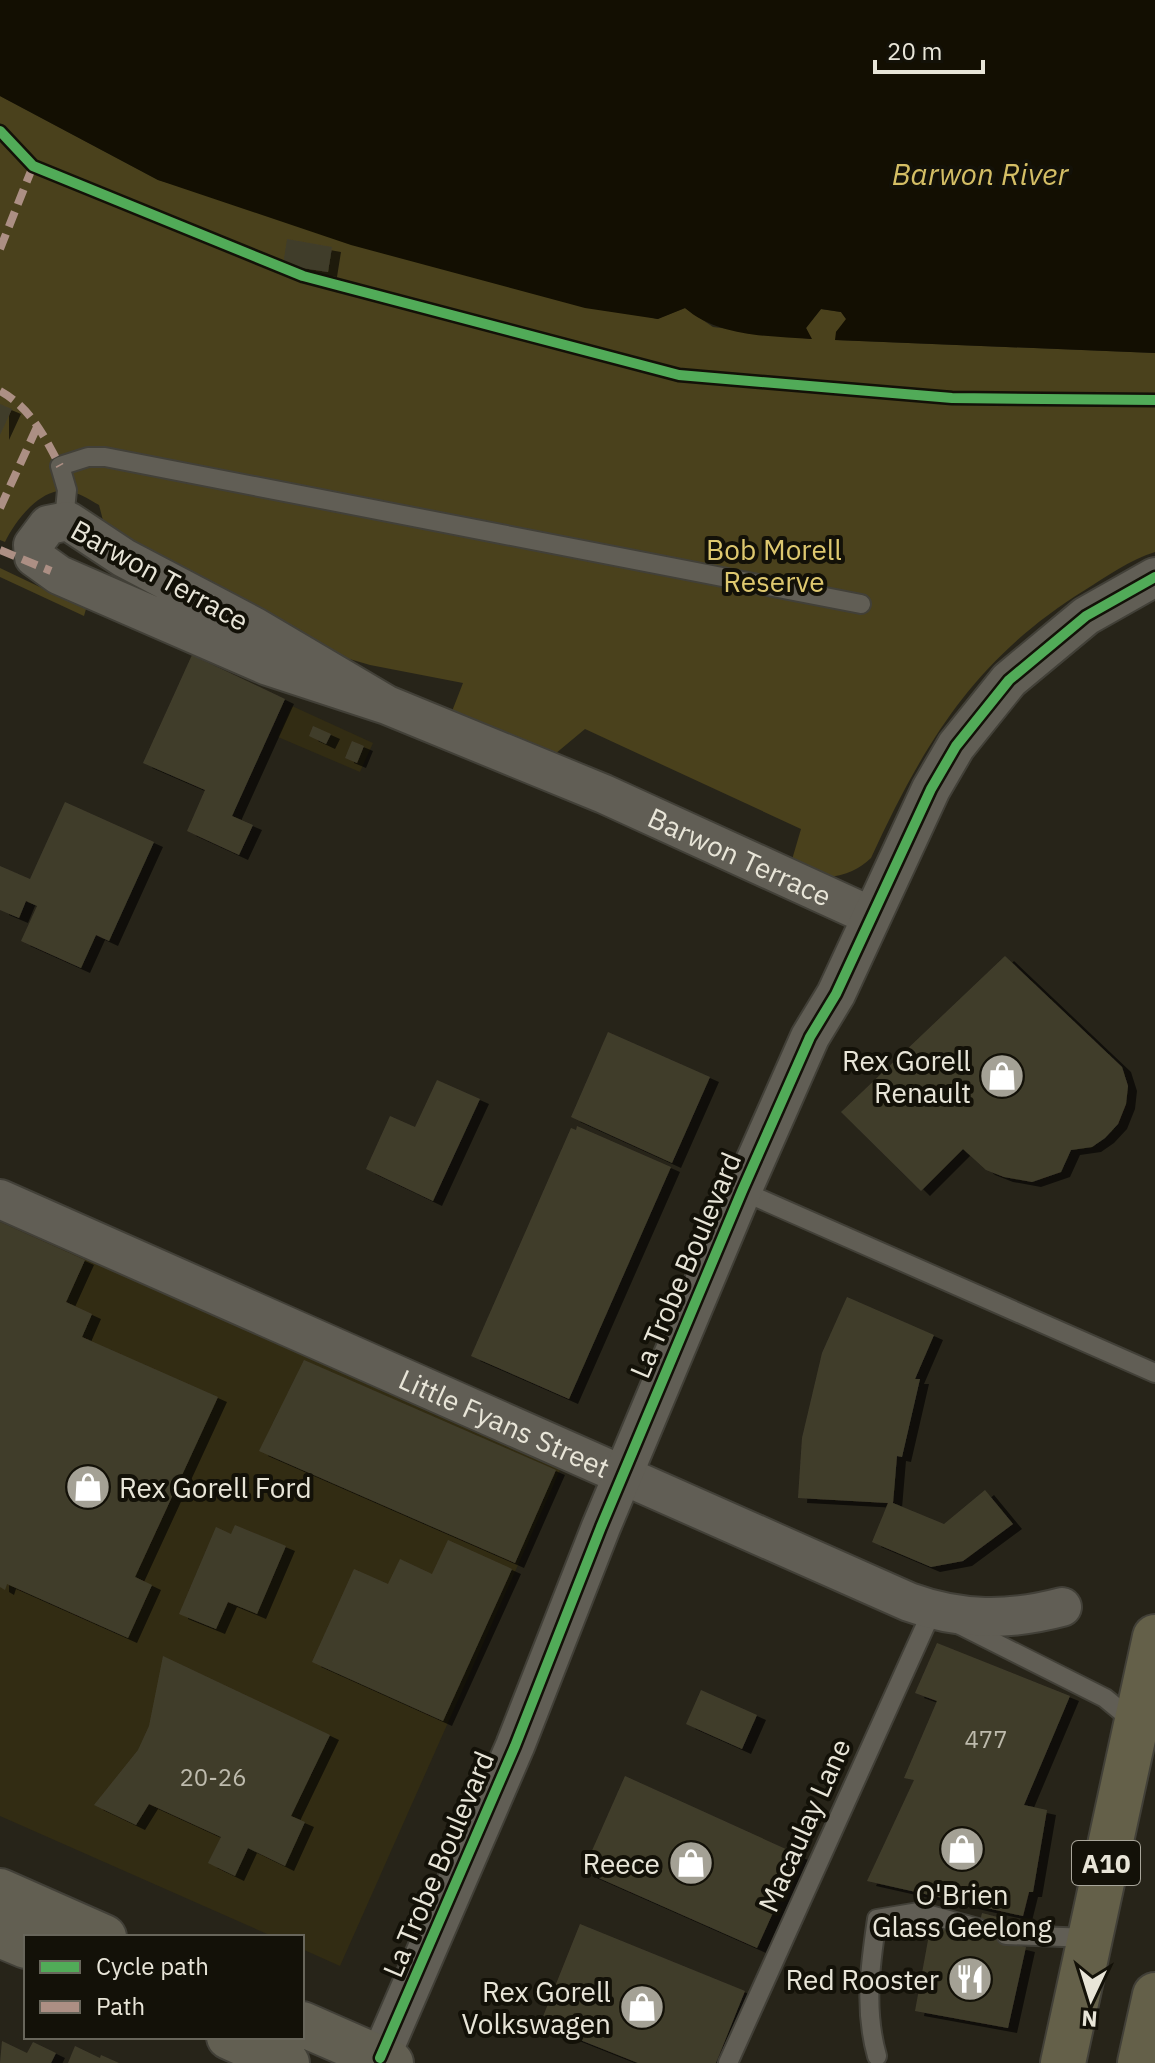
<svg xmlns="http://www.w3.org/2000/svg" width="1155" height="2063" font-family="'IBM Plex Sans',sans-serif">
<style>
.built{fill:#322c13}
.green{fill:#4a411c}
.water{fill:#130f02}
.building{fill:#413d2c;filter:url(#shadow)}
.lines{fill:none;stroke-linecap:round;stroke-linejoin:round}
.lane-casing{stroke:#424038;stroke-width:22}
.street-casing{stroke:#424038;stroke-width:42}
.secondary-casing{stroke:#424038;stroke-width:48}
.highway-casing{stroke:#424038;stroke-width:48}
.lane{stroke:#615e55;stroke-width:18}
.street{stroke:#615e55;stroke-width:38}
.secondary{stroke:#625f52;stroke-width:44}
.highway{stroke:#646049;stroke-width:44}
.quiet{stroke:#ac8f84;stroke-width:8;stroke-dasharray:16 8;stroke-linecap:butt}
.cycleway-casing{stroke:#131108;stroke-width:15}
.cycleway{stroke:#51ab58;stroke-width:10}
.labels{text-anchor:middle;dominant-baseline:central;stroke-width:8;stroke-linejoin:round;paint-order:stroke}
.number-label{font-size:24px;fill:#bebbad}
.shield{fill:#131108;stroke:#a8a59a;stroke-width:2}
.shield-label{font-size:26px;font-weight:bold;fill:#e8e5d8}
.park-label{font-size:28px;fill:#dec86f;stroke:#131108}
.street-label{font-size:28px;fill:#e8e5d8;stroke:#131108}
.poi-label{font-size:28px;fill:#e8e5d8;stroke:#131108;text-anchor:end}
.water-label{font-size:30px;font-style:italic;fill:#d4be65;stroke:#131108}
</style>
<defs>
<filter id="shadow"><feDropShadow dx="9" dy="5" stdDeviation="0" flood-color="#0009"/></filter>
</defs>
<rect width="100%" height="100%" fill="#272419"/>
<path class="built" d="M 292,706 L 373,743 L 360,772 L 278,737 Z
M 0,1221 L 561,1468 L 340,1966 L 302,1949 L 302,1937 L 274,1937 L 0,1816 Z"/>
<path class="green" d="M 0,96 L 158,180 L 657,319 L 685,308 L 713,327 L 811,339 L 806,328 L 821,309 L 841,312 L 847,320 L 836,332 L 836,340 L 1155,353 L 1155,552 C 1130,560 1107,576 1085,590 C 975,658 924,743 871,858 C 855,874 819,888 803,863 L 791,863 L 801,829 L 585,729 L 549,759 L 449,719 L 463,683 L 370,665 L 312,648 L 105,528 L 99,505 C 87,498 72,488 58,491 C 35,495 14,523 5,542 L 0,540 Z
M 0,568 L 86,609 L 84,616 L 0,577 Z"/>
<path class="water" d="M 0,0 L 1155,0 L 1155,353 L 835,340 L 836,332 L 846,319 L 841,312 L 821,309 L 806,328 L 812,339 C 769,336 718,337 685,308 L 658,319 L 585,308 L 351,245 L 158,180 L 0,96 Z"/>
<path class="building" d="M 287,239 L 332,247 L 328,272 L 283,265 Z
M 0,404 L 12,409 L 0,435 Z
M 192,655 L 285,699 L 232,816 L 253,825 L 239,855 L 187,831 L 205,790 L 143,763 Z
M 313,726 L 331,734 L 326,744 L 309,736 Z
M 352,741 L 364,746 L 357,763 L 345,758 Z
M 65,802 L 154,842 L 109,941 L 96,935 L 81,968 L 21,941 L 37,906 L 26,901 L 19,918 L 0,910 L 0,866 L 30,879 Z
M 1005,956 L 1122,1067 L 1128,1086 L 1126,1104 L 1118,1124 L 1105,1138 L 1092,1147 L 1071,1150 L 1061,1172 L 1032,1182 L 1004,1177 L 986,1170 L 963,1149 L 921,1191 L 841,1112 Z
M 608,1032 L 710,1077 L 672,1163 L 571,1117 Z
M 437,1080 L 480,1099 L 433,1201 L 366,1169 L 390,1116 L 415,1127 Z
M 577,1126 L 671,1167 L 569,1399 L 471,1356 L 571,1128 L 576,1130 Z
M 0,1222 L 85,1260 L 66,1302 L 92,1314 L 82,1337 L 218,1397 L 135,1577 L 152,1585 L 128,1638 L 7,1584 L 5,1590 L 0,1587 Z
M 847,1297 L 934,1335 L 915,1379 L 920,1379 L 902,1457 L 897,1456 L 893,1503 L 944,1524 L 985,1490 L 1013,1524 L 963,1561 L 931,1567 L 872,1542 L 888,1503 L 798,1498 L 802,1438 L 822,1353 Z
M 304,1360 L 556,1470 L 515,1563 L 259,1451 Z
M 235,1525 L 286,1546 L 257,1614 L 228,1602 L 216,1629 L 179,1614 L 216,1527 L 231,1534 Z
M 448,1540 L 512,1569 L 443,1721 L 312,1662 L 354,1569 L 388,1584 L 400,1559 L 432,1574 Z
M 937,1643 L 1070,1696 L 1024,1805 L 1047,1810 L 1033,1892 L 1029,1892 L 1023,1916 L 867,1881 L 914,1780 L 904,1778 L 937,1701 L 915,1693 Z
M 163,1656 L 330,1735 L 291,1816 L 305,1822 L 285,1866 L 248,1848 L 235,1876 L 208,1863 L 221,1837 L 149,1804 L 136,1825 L 94,1805 L 138,1750 L 149,1726 Z
M 701,1690 L 757,1715 L 742,1749 L 686,1724 Z
M 625,1776 L 799,1855 L 757,1948 L 583,1871 Z
M 982,1913 L 1009,1920 L 1005,1942 L 1026,1947 L 1008,2028 L 915,2011 L 931,1924 L 977,1935 Z
M 580,1924 L 745,1991 L 716,2063 L 638,2063 L 540,2024 Z
M 2,2041 L 27,2053 L 33,2042 L 56,2053 L 51,2063 L 0,2063 Z
M 75,2046 L 100,2058 L 101,2055 L 119,2063 L 68,2063 Z"/>
<g class="lines">
<g class="lane-casing">
<path id="lane" d="M 64,520 L 67,490 L 60,466 L 88,457 L 105,457 L 861,604
M 742,1191 L 1155,1373
M 958,1624 L 1105,1698 L 1134,1722
M 1006,1935 L 1090,1938
M 877,2056 C 864,2010 870,1966 877,1919 L 919,1912 L 978,1928
M 728,2063 L 932,1611 L 935,1612"/>
</g>
<g class="street-casing">
<g id="street">
<path id="s1" d="M 387,705 L 255,627 L 124,558 L 68,521 L 48,525 L 33,545 L 34,557 L 59,575 L 268,666 L 387,705 L 604,794 L 871,916"/>
<path id="s2" d="M 0,1199 L 909,1602 C 961,1621 1009,1621 1062,1607"/>
<path d="M 380,2058 L 515,1746 L 601,1527 L 742,1191 L 810,1037 L 836,994 L 931,789 L 956,746 L 1009,680 L 1086,616 L 1155,577"/>
</g>
</g>
<g class="secondary-casing">
<path id="secondary" d="M 0,1891 L 104,1937
M 0,1935 L 26,1946
M 302,2024 L 391,2063
M 229,2037 L 287,2063"/>
</g>
<g class="highway-casing">
<path id="highway" d="M 1063,2063 L 1155,1637
M 1140,2063 L 1155,1995"/>
</g>
<use href="#lane" class="lane"/>
<use href="#street" class="street"/>
<use href="#secondary" class="secondary"/>
<use href="#highway" class="highway"/>
<path class="quiet" d="M 0,249 L 33,166
M 0,391 C 31,408 44,436 60,466
M 0,508 L 38,425
M 0,550 L 51,571"/>
<g class="cycleway-casing">
<path id="cycleway" d="M 0,131 L 33,166 L 303,276 L 679,375 L 952,398 L 1155,400
M 380,2058 L 515,1746 L 601,1527 L 742,1191 L 810,1037 L 836,994 L 931,789 L 956,746 L 1009,680 L 1086,616 L 1155,577"/>
</g>
<use href="#cycleway" class="cycleway"/>
</g>
<defs>
<g id="shop-disc" transform="scale(2.3)"><circle r="9.5" fill="#a4a195" stroke="#131108"/><path d="M-5-2.5h2.3a2.7 3.5 0 0 1 5.4 0H5L5.5 6h-11ZM-1.5-2.5h3a1.5 2.3 0 0 0-3 0Z" fill="#fff"/></g>
<g id="restaurant-disc" transform="scale(2.3)"><circle r="9.5" fill="#a4a195" stroke="#131108"/><path d="M-5-6h1v4h1v-4h1v4h1v-4h1v5L-1.5 .5V6h-2V.5L-5-1ZM5-6V6H3V1.5H1.5Q1.5-4 5-6Z" fill="#fff"/></g>
</defs>
<g fill-rule="evenodd">
<use href="#shop-disc" x="1002" y="1076"/>
<use href="#shop-disc" x="88" y="1487"/>
<use href="#shop-disc" x="962" y="1849"/>
<use href="#shop-disc" x="691" y="1863"/>
<use href="#restaurant-disc" x="970" y="1979"/>
<use href="#shop-disc" x="642" y="2007"/>
</g>
<g class="labels">
<g class="number-label">
<text x="986" y="1739">477</text>
<text x="213" y="1777">20-26</text>
</g>
<rect class="shield" x="1072" y="1841" width="68" height="44" rx="6"/>
<g class="shield-label">
<text x="1106" y="1863">A10</text>
</g>
<g class="park-label">
<text x="774" y="549">Bob Morell<tspan x="774" dy="32">Reserve</tspan></text>
</g>
<g class="street-label">
<text transform="translate(160 575) rotate(29)">Barwon Terrace</text>
<text stroke="none"><textPath href="#s1" startOffset="1194">Barwon Terrace</textPath></text>
<text transform="translate(685 1265) rotate(-67)">La Trobe Boulevard</text>
<text stroke="none"><textPath href="#s2" startOffset="552">Little Fyans Street</textPath></text>
<text transform="translate(804 1825) rotate(-66)">Macaulay Lane</text>
<text transform="translate(438 1864) rotate(-67)">La Trobe Boulevard</text>
</g>
<g class="poi-label">
<text x="971" y="1060">Rex Gorell<tspan x="971" dy="32">Renault</tspan></text>
<text x="119" y="1487" text-anchor="start">Rex Gorell Ford</text>
<text x="660" y="1863">Reece</text>
<text x="962" y="1894" text-anchor="middle">O'Brien<tspan x="962" dy="32">Glass Geelong</tspan></text>
<text x="939" y="1979">Red Rooster</text>
<text x="611" y="1991">Rex Gorell<tspan x="611" dy="32">Volkswagen</tspan></text>
</g>
<g class="water-label">
<text x="980" y="173">Barwon River</text>
</g>
</g>
<rect x="24" y="1935" width="280" height="104" fill="#131108" stroke="#68665b" stroke-width="2"/>
<rect x="40" y="1961" width="40" height="12" fill="#51ab58" stroke="#68665b" stroke-width="2"/>
<text x="96" y="1975" font-size="24" fill="#e8e5d8">Cycle path</text>
<rect x="40" y="2001" width="40" height="12" fill="#ac8f84" stroke="#68665b" stroke-width="2"/>
<text x="96" y="2015" font-size="24" fill="#e8e5d8">Path</text>
<g transform="translate(1091 1999) rotate(184)" stroke="#131108" stroke-width="6" paint-order="stroke">
<path d="M0-6L14 30L0 20L-14 30Z" fill="#e8e5d8"/>
<text y="-12" font-size="22" font-weight="bold" text-anchor="middle" fill="#e8e5d8">N</text>
</g>
<path d="M875 60v12h108v-12" fill="none" stroke="#e8e5d8" stroke-width="4"/>
<text x="887" y="60" font-size="24" fill="#e8e5d8" stroke="#131108" stroke-width="6" paint-order="stroke">20 m</text>
</svg>
